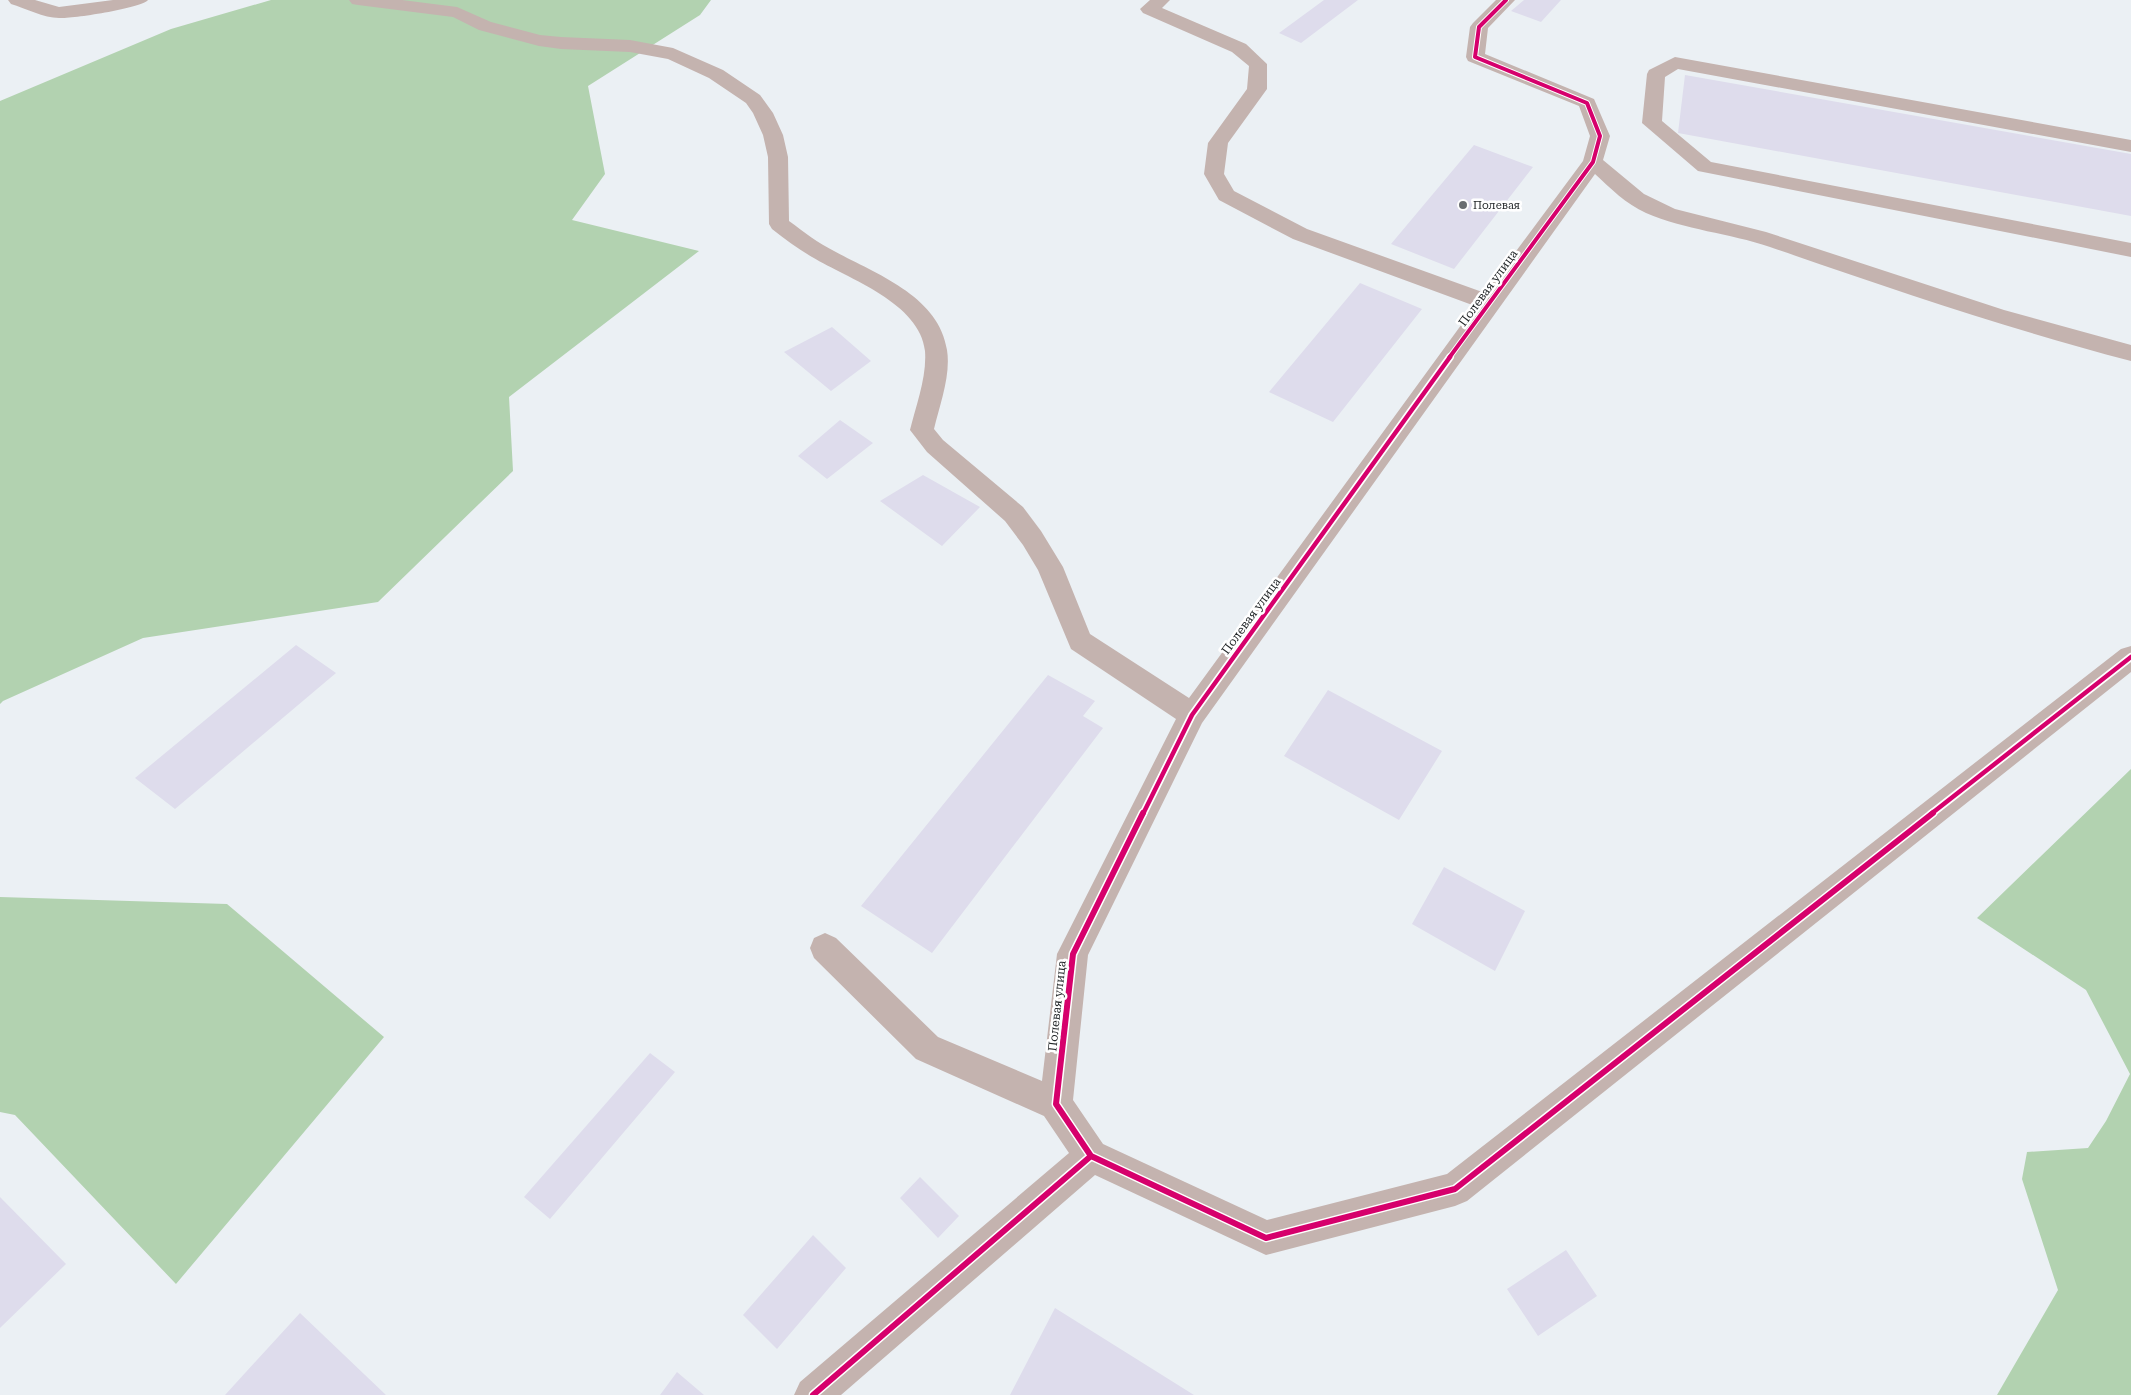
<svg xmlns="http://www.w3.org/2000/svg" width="2131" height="1395" font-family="'Roboto Serif',serif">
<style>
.forest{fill:#b2d2b0}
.building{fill:#dedcec}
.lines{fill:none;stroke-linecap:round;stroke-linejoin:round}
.minor{fill:#c4b3af;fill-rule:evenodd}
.cycleway-far2-casing{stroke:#fff;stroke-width:6}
.cycleway-far1-casing{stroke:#fff;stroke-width:8}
.cycleway-casing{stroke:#fff;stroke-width:9}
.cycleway-far2{stroke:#d6006c;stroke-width:4}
.cycleway-far1{stroke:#d6006c;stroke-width:4.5}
.cycleway{stroke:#d6006c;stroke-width:6}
.poi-dot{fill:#6a6e71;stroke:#fff;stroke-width:2}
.labels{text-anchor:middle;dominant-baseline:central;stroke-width:5;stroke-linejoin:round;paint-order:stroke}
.far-poi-label{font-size:11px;fill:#24282a;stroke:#fff;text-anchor:start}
.street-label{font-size:12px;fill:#24282a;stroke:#fff}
</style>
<rect width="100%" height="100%" fill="#ebf0f4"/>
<path class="forest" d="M 271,0 L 711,0 L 700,15 L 588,86 L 605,174 L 572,220 L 699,251 L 509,397 L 513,471 L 378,602 L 143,638 L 3,701 L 0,704 L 0,101 L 171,29 Z
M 2131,769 L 2131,1395 L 1997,1395 L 2058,1290 L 2022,1179 L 2027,1152 L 2088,1148 L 2106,1121 L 2130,1074 L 2086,990 L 1977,918 Z
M 0,897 L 227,904 L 384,1037 L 176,1284 L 15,1115 L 0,1112 Z"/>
<path class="building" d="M 1324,0 L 1358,0 L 1301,43 L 1279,33 Z
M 1524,0 L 1561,0 L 1541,22 L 1511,11 Z
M 1685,75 L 2131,154 L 2131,216 L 1678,133 Z
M 1474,145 L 1533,167 L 1454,269 L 1391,244 Z
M 1360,283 L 1422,309 L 1333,422 L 1269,392 Z
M 832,327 L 871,361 L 831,391 L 784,352 Z
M 840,420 L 873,443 L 827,479 L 798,456 Z
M 923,475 L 980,507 L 942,546 L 880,501 Z
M 296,645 L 336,673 L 175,809 L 135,778 Z
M 1048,675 L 1095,701 L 1083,716 L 1103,728 L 932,953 L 861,906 Z
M 1328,690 L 1442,751 L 1399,820 L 1284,756 Z
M 1444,867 L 1525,911 L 1495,971 L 1412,924 Z
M 650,1053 L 675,1072 L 550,1219 L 524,1197 Z
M 920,1177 L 959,1216 L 938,1238 L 900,1198 Z
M 0,1197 L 66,1264 L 0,1328 Z
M 813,1235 L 846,1268 L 777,1349 L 743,1315 Z
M 1566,1250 L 1597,1296 L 1538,1336 L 1507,1289 Z
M 1055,1308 L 1194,1395 L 1010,1395 Z
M 300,1313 L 386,1395 L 225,1395 Z
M 677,1372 L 704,1395 L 660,1395 Z"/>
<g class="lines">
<path class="minor" d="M 8,0 L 35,0 L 59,7 L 113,0 L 148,0 C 142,8 72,19 59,18 C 44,18 25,8 11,4 Z
M 349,0 L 402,0 L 457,7 L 491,22 L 540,35 L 561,37 L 630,40 L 673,48 L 723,70 L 760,95 L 773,113 L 783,135 L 788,157 L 789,221 C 804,232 818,243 834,251 C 876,274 939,296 947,350 C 951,375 940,404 934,429 L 943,440 L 1023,507 L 1041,531 L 1063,567 L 1090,634 L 1189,698 L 1475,306 L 1293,239 L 1219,200 L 1204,174 L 1208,143 L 1247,89 L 1249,66 L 1232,52 L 1143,13 L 1140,9 L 1150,0 L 1170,0 L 1162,8 L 1246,44 L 1267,64 L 1267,89 L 1228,143 L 1224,174 L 1234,191 L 1307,229 L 1485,293 L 1583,161 L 1590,136 L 1579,106 L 1468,61 L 1466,57 L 1470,27 L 1473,23 L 1496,0 L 1515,0 L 1488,28 L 1485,54 L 1594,99 L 1610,136 L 1603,160 L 1644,194 L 1675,209 L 1766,232 L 2004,310 L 2131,345 L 2131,361 C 2008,329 1889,288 1770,247 C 1729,233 1685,230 1646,213 C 1626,204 1610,188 1595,174 L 1202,723 L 1088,955 L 1073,1100 L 1103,1144 L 1267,1220 L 1447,1174 L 2121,649 L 2131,646 L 2131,672 L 1467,1201 L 1455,1206 L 1266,1255 L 1095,1175 L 841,1395 L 794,1395 L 800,1382 L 1069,1153 L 1044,1116 L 916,1059 L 814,958 L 810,948 L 814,938 L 825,933 L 836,938 L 938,1037 L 1042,1081 L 1057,954 L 1176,719 L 1071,649 L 1038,570 L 1023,545 L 1005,521 L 927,452 L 910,430 C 916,405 927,377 925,351 C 920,303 849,279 812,257 C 798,249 785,239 772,229 L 769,224 L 768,157 L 763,135 L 753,113 L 746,103 L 709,78 L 668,59 L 630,52 L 561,49 L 539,46 L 479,30 L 453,17 L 358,5 L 352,4 Z
M 1675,57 L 2131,140 L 2131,152 L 1678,69 L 1665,77 L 1662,121 L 1711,162 L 2131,243 L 2131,257 L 1698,171 L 1642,123 L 1647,74 L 1649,70 Z"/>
<g class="cycleway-far2-casing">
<path id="cycleway-far2" d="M 1449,358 L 1593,162 L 1600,136 L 1587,103 L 1475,57 L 1479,27 L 1506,0"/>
</g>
<g class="cycleway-far1-casing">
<path id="cycleway-far1" d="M 1143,814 L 1192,715 L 1450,357
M 1931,814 L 2131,657"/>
</g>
<g class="cycleway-casing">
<path id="cycleway" d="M 1091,1156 L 1056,1104 L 1073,954 L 1143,813
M 813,1395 L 1091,1156 L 1266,1238 L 1455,1189 L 1933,813"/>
</g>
<use href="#cycleway-far2" class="cycleway-far2"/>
<use href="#cycleway-far1" class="cycleway-far1"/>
<use href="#cycleway" class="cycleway"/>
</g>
<circle class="poi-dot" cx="1463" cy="205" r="5"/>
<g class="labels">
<g class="far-poi-label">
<text x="1473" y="205">Полевая</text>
</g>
<g class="street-label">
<text transform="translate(1488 288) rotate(-54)">Полевая улица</text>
<text transform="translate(1251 616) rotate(-54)">Полевая улица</text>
<text transform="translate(1057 1006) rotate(-84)">Полевая улица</text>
</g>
</g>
</svg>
